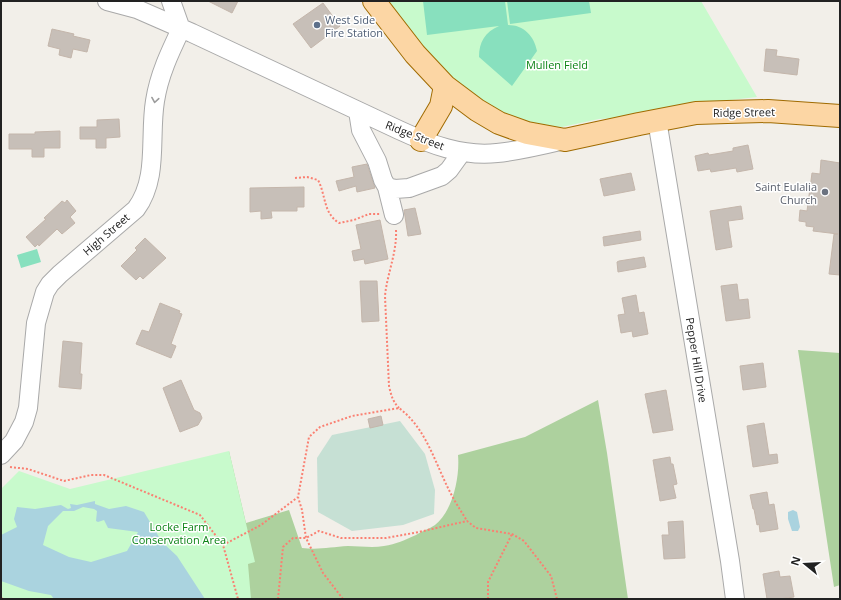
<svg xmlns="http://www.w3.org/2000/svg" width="841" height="600" font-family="'Open Sans',sans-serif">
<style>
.forest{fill:#add19e}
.wetland{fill:#c6e0d4}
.park{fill:#c8facc}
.pitch{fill:#88e0be}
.water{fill:#aad3df;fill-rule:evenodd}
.building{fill:#c7bfb8;stroke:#c4b6ab}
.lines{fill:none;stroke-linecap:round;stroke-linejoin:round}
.minor-casing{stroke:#a9a9a9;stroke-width:20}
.major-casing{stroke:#a06b00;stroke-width:24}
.path{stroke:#fa8072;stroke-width:2;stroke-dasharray:2 2;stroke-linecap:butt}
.minor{stroke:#fff;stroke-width:18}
.major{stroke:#fcd6a4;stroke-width:22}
.oneway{stroke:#9c9c9c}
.service-dot{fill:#5c6f8a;stroke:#fff;stroke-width:1.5}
.worship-dot{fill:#6b7280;stroke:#fff;stroke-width:1.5}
.labels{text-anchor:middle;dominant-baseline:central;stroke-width:3;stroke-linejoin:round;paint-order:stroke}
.service-label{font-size:11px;fill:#4e5e75;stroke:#fff;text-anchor:start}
.park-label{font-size:11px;fill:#0c8416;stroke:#fff}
.street-label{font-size:11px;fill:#222;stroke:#fff}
.worship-label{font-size:11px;fill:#5b616d;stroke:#fff;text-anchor:end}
</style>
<rect width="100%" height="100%" fill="#f2efe9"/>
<path class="forest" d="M 798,350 L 840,353 L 840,585 L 834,587 Z
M 598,400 L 607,453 L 628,599 L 221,599 L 229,451 L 246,523 L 289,510 L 302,548 C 319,550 331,547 348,546 C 360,546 372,548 384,546 C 396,544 405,540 416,535 C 422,531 429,529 435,525 C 453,511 460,476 458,455 L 525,437 Z"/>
<path class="wetland" d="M 400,421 L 425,454 L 435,490 L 434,514 L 403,525 L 352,531 L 318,512 L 317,458 L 332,435 Z"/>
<path class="park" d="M 385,1 L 701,1 L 757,97 L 669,107 L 631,117 L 599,119 L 562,127 L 516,124 L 465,92 L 419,47 Z
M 229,451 L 255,562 L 248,564 L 251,599 L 1,599 L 1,489 L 19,471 L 70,489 Z"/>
<path class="pitch" d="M 423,1 L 505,1 L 508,25 C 524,25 534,36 537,51 L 512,86 L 479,57 C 479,42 485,32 499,26 L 427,35 Z
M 507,1 L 589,1 L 591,13 L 510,24 Z
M 37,249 L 41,262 L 21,268 L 17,255 Z"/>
<path class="water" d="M 95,501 L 95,504 L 109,509 L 126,506 L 144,512 L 162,542 L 177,556 L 205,599 L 54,599 L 51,595 L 29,591 L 1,581 L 1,535 L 17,527 L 14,519 L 17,507 L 35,509 L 61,505 L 68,509 L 71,508 L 70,504 L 77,505 ZM 83,507 L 94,509 L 97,511 L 96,521 L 98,522 L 104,520 L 108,528 L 138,532 L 127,551 L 91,562 L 69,557 L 43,545 L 48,526 L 63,511 L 74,511 Z
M 793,510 L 797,512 L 800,527 L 798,531 L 792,531 L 788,519 L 788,512 Z"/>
<path class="building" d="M 208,1 L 238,1 L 232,13 Z
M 323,3 L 340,26 L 311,48 L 293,24 Z
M 52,29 L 74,34 L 73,36 L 90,40 L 87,52 L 73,49 L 71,58 L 59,55 L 60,49 L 48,46 Z
M 766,49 L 777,50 L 776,56 L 799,59 L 797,75 L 764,71 Z
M 119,119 L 120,137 L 106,138 L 106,148 L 96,148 L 96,139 L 80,139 L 80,127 L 97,127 L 97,120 Z
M 60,131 L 60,148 L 44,148 L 44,157 L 32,157 L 32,149 L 9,149 L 9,134 L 35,134 L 35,132 Z
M 748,145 L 753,169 L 737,172 L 736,168 L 711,172 L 710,169 L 698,171 L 695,156 L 708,153 L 709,155 L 733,151 L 733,148 Z
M 821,160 L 840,163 L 840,275 L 829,274 L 834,234 L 838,234 L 813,231 L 814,227 L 806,226 L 806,222 L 799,221 L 800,210 L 807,211 L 812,173 L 820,174 Z
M 367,164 L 375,188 L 357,192 L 356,186 L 339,191 L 336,181 L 354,177 L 352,167 Z
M 631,173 L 635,190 L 604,196 L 600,179 Z
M 304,187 L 304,207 L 297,207 L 297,211 L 271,211 L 272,218 L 261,219 L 261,211 L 250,212 L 250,188 Z
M 67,200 L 76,211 L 70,217 L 75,223 L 62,234 L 57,229 L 39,246 L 38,244 L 35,247 L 26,237 L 46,219 L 44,218 L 62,201 L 65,203 Z
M 741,206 L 743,219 L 728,221 L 732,247 L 716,250 L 710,211 Z
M 415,208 L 421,234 L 408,236 L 404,210 Z
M 380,220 L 388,259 L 365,264 L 364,259 L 354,261 L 352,251 L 361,249 L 356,225 Z
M 640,231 L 641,240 L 604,246 L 603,237 Z
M 145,238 L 166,258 L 143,279 L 140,276 L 136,280 L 121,266 L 137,250 L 135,248 Z
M 644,257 L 646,267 L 618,272 L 617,262 L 619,261 Z
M 360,281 L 377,281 L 379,321 L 362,322 Z
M 737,284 L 739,300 L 748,299 L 750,318 L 726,321 L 721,286 Z
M 636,295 L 639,313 L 644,312 L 648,334 L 633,337 L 632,331 L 621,333 L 618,315 L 625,314 L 622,298 Z
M 160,303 L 180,311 L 179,313 L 182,314 L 171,344 L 176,346 L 171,358 L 136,344 L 142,330 L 149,332 Z
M 63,341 L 82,343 L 80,374 L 82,374 L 81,389 L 59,387 Z
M 763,363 L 766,387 L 743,390 L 740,366 Z
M 181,380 L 194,410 L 200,413 L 202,418 L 198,425 L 180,432 L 163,388 Z
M 666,390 L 673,430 L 653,433 L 645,394 Z
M 381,416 L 383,425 L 370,428 L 368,419 Z
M 764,423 L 769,455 L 777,454 L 778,463 L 753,467 L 747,426 Z
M 670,457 L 671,464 L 673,464 L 677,484 L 673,485 L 676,498 L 660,501 L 653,460 Z
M 767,492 L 769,505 L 774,504 L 778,529 L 760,532 L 759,524 L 757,525 L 754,509 L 753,509 L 750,495 Z
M 683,521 L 685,558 L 664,559 L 662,535 L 669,535 L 668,522 Z
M 779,571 L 780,577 L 790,576 L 794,597 L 779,599 L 767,599 L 763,574 Z"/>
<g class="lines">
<g class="minor-casing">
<path id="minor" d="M 107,1 L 137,9 L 192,33 L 399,130 C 429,144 463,157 497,153 C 518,151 539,146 560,141
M 358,111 L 361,130 L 377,161 L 383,180 L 387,187 L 394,215
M 657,120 L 730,561 L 735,599
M 387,187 L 395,189 L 409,188 L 442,176 L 449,170 L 462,152
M 1,455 L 14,441 L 24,422 L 28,408 L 36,323 L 45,292 L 50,284 L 60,274 L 136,209 C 159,178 149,137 155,101 C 159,75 170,52 181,29 L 171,1"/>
</g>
<g class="major-casing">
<path id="major" d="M 374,1 L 415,54 L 445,86 L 477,110 L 499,123 L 527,133 L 565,140 L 639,124 L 696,113 L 727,112 L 768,111 L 840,116
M 421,140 L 441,106 L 445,86"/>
</g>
<path class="path" d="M 295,178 L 307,177 L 318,180 C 326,195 323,213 339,223 L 354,220 L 369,214 L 380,214
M 396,230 C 397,253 387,274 385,296 L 389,386 C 391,395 393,402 399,408
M 10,467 L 28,469 L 64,481 L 91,475 L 104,475 L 200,515 L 223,545 L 238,599
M 223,545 L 261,525 L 298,497
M 1,598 L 3,599
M 278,599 L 283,547 L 293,538 L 306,538 L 319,531 L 341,538 L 386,538 L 419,532 L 467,521 L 476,528 L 512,534 L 524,541 L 551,576 L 557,599
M 343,599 L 323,573 L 306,538 L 302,510 L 298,497 L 309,437 L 320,427 L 352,416 L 399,408 C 426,428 435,463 450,492 C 455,502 461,511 467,521
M 488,599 L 488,582 L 512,534"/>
<use href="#minor" class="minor"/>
<use href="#major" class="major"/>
</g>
<defs><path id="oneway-chevron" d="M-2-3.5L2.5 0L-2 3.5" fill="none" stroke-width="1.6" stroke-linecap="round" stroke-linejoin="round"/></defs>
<use class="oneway" href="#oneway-chevron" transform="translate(155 100) rotate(99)"/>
<circle class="service-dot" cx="317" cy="25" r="4"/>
<circle class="worship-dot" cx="825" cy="192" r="4"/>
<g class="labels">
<g class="service-label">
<text x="325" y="19">West Side<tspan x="325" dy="13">Fire Station</tspan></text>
</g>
<g class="park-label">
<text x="557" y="64">Mullen Field</text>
<text x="179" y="526">Locke Farm<tspan x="179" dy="13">Conservation Area</tspan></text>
</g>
<g class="street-label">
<text transform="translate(744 112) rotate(-1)">Ridge Street</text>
<text transform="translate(415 135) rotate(21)">Ridge Street</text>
<text transform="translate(106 234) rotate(-41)">High Street</text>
<text transform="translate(697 360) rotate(81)">Pepper Hill Drive</text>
</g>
<g class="worship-label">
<text x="817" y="186">Saint Eulalia<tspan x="817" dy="13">Church</tspan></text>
</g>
</g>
<rect width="841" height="600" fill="none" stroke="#222222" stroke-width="4"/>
<g transform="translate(805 564) rotate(288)" stroke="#ffffff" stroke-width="3" paint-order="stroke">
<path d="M0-3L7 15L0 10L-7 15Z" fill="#222222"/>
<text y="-6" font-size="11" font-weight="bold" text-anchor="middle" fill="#222222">N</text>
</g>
</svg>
